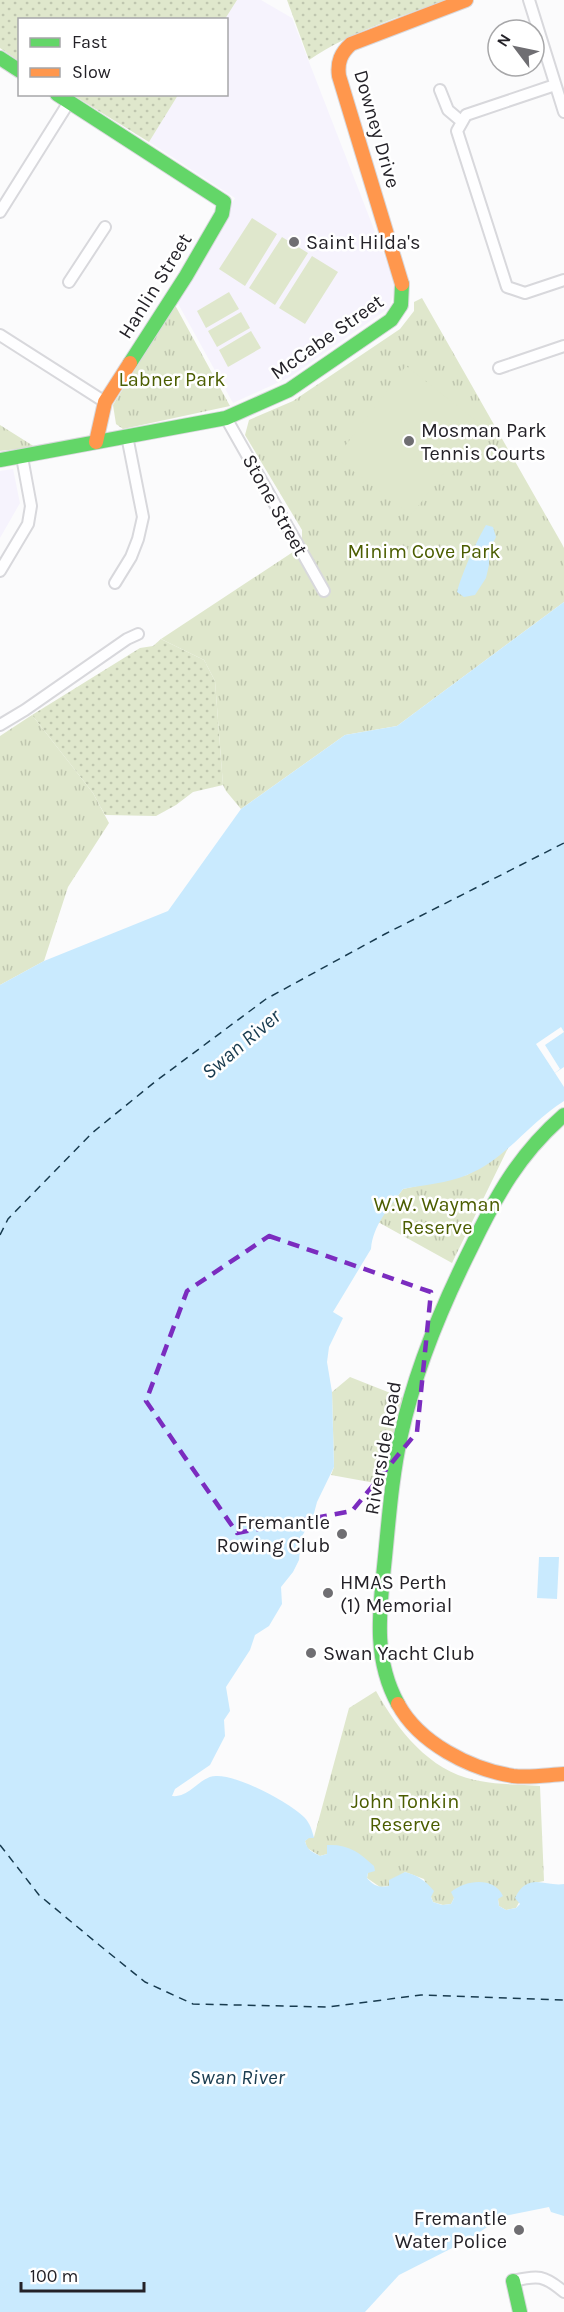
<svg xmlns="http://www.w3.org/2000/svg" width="564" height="2312" font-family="Karla,sans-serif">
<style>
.built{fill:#f6f3fd}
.grass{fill:url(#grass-dots)}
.park{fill:url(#park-tufts)}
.pitch{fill:#dfe7cc}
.water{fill:#c9eafe}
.pier{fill:#fbfbfc}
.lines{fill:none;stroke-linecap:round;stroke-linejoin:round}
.ferry{stroke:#183b4f;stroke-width:1.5;stroke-dasharray:8 6;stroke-linecap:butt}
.street-casing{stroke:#d8d8dc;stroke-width:14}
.fast-casing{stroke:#d8d8dc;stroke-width:16}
.slow-casing{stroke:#d8d8dc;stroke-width:16}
.street{stroke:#fefeff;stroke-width:10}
.fast{stroke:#63d668;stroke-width:14}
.slow{stroke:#ff974d;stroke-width:14}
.marked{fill:none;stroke:#7b2cbf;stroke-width:4.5;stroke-dasharray:12 8;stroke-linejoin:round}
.poi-dot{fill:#6f6e72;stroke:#fff;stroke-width:2}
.labels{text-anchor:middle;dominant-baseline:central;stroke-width:5;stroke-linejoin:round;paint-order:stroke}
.street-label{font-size:20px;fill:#242228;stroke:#fff}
.poi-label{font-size:20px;fill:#242228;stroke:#fff;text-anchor:start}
.park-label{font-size:20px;fill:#4b5d01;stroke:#fff}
.water-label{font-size:21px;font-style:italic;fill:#183b4f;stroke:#fff}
</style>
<defs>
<pattern id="grass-dots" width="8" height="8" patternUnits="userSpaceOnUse" patternTransform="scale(1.5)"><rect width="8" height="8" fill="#dfe7cc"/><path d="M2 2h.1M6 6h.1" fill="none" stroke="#bfc6af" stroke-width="1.8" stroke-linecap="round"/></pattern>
<pattern id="park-tufts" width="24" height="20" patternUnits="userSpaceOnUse" patternTransform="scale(1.5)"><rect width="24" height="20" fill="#dfe7cc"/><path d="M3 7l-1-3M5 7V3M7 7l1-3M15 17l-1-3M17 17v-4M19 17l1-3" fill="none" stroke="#bfc6af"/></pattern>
</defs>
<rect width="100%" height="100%" fill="#fbfbfc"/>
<path class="built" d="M 237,0 L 261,0 L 292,18 L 396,286 L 389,308 L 290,377 L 233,403 L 176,300 L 235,198 L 149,142 L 178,95 L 226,94 L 225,19 Z
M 13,469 L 20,503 L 0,538 L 0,471 Z"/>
<path class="grass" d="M 0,0 L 237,0 L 225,19 L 20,20 L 19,61 L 0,48 Z
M 287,0 L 450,0 C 400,16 352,31 309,60 Z
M 73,95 L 178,95 L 149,142 Z
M 161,639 L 204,660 L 215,681 L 223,785 L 193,792 L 176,805 L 156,816 L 105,815 L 93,793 L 32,715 L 140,648 L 153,646 Z"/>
<path class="park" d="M 422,298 L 562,544 L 564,548 L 564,602 L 397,726 L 345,735 L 241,809 L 226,791 L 223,785 L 215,681 L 204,660 L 161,639 L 299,548 L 302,543 L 302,530 L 245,435 L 249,420 L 293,401 L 400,329 L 414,311 L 414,302 Z
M 175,305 L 230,406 L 123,429 L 116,424 L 113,405 Z
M 0,425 L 35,447 L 0,451 Z
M 32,715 L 93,793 L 109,823 L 68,887 L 44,961 L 0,985 L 0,736 Z
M 509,1146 L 452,1263 L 378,1222 L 403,1189 L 467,1175 L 495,1158 Z
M 350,1377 L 403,1398 L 386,1485 L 331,1475 L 334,1467 L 332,1392 Z
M 376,1691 C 399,1732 431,1773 480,1781 C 500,1785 521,1784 540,1786 L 544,1881 L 529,1884 L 516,1908 L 506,1910 L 499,1906 L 498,1899 L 454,1898 L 451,1904 L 443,1905 L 433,1902 L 424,1879 L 405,1872 L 389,1886 L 380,1887 L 367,1878 L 368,1873 L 327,1845 L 327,1854 L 320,1856 L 307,1848 L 305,1841 L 309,1837 L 314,1837 L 349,1708 Z"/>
<path class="pitch" d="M 252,218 L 277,234 L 245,286 L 219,269 Z
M 282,237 L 308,253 L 275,305 L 249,288 Z
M 312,256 L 338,272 L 305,324 L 279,308 Z
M 229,292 L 239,309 L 206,328 L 197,311 Z
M 241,312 L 250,328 L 217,347 L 208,331 Z
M 251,331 L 261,348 L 228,367 L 219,350 Z
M 406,366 L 482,425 L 411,515 L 336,458 Z"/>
<path class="water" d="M 486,525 L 493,527 L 496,537 L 489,551 L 489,565 L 486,578 L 475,595 L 464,597 L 457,592 C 462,573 476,542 486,525 Z
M 564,602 L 564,1067 L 555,1073 L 564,1087 L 564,1101 C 530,1122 505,1160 467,1175 C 448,1183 423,1185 403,1189 C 389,1208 373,1225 371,1249 L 333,1312 L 343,1318 L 329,1347 L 327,1362 L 332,1392 L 334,1467 L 317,1502 L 313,1517 L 301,1538 L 299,1560 L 293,1572 L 281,1587 L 282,1604 L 269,1626 L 255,1635 L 250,1650 L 226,1687 L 230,1711 L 224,1720 L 225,1736 L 210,1765 L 175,1789 L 172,1796 C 190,1798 200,1776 216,1776 C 238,1775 288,1802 304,1817 C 310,1823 312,1830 314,1838 L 309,1838 L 305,1841 C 307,1850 312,1852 320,1856 L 327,1854 L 327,1845 C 348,1844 359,1852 374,1866 L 375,1871 L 368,1873 L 367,1878 C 374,1886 379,1888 389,1886 L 389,1880 L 405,1872 C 418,1876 425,1880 434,1891 L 431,1897 L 433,1902 L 442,1905 L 451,1904 L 454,1898 L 451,1892 C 465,1880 494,1876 503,1896 L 498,1899 L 499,1906 L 506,1910 L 516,1908 L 520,1904 L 515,1898 C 528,1871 545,1887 564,1884 L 564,2216 L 551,2212 L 549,2207 L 504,2216 L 466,2241 L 399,2275 L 365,2312 L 0,2312 L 0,985 L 44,961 L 168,911 L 241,809 L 345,735 L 397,726 Z
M 539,1557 L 559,1557 L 557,1599 L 537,1598 Z"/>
<path class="pier" d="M 561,1027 L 564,1032 L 545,1045 L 560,1069 L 555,1073 L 536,1044 Z"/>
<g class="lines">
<path class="ferry" d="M 0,1235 L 8,1219 L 92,1133 L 156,1081 L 266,999 L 385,934 L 564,843
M 0,1845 L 39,1895 L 98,1944 L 145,1982 L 193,2004 L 328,2007 L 421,1995 L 564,2000"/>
<g class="street-casing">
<path id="street" d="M 529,0 L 564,112
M 555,85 L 466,115 L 457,131 L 507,287 L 525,293 L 564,280
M 440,90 L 448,110 L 461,121
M 0,212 L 69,102
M 69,282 L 105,227
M 0,335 L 105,402
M 499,368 L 564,346
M 226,418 L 324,591
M 0,571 L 28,524 L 31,506 L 22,457
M 115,583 L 131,557 L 138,539 L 143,517 L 127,436
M 0,725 L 25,710 L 127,639 L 138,634
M 513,2281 C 538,2275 544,2275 564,2292"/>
</g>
<g class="fast-casing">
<path id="fast" d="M 0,58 L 20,71
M 57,94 L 224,202 L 222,214 L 186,276 L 130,363
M 0,460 L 226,418 L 289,390 L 391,320 L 401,305 L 402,284
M 398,1704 C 372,1657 380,1608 385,1557 C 389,1517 392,1475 401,1435 C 415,1370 441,1308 471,1248 C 496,1196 519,1154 564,1115
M 513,2281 L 520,2312"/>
</g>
<g class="slow-casing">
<path id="slow" d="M 402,284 L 339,76 C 337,62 341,53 351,44 L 466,0
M 96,442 L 105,402 L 130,363
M 398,1704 C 419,1743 470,1769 513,1776 C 530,1778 547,1775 564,1774"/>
</g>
<use href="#street" class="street"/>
<use href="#fast" class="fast"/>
<use href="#slow" class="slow"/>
</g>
<path class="marked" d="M 269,1236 L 431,1292 L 417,1432 L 352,1511 L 237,1533 L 146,1401 L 187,1291 Z"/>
<g class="poi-dot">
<circle cx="294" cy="242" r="6"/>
<circle cx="409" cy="441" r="6"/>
<circle cx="342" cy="1534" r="6"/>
<circle cx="328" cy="1593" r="6"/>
<circle cx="311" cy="1653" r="6"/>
<circle cx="519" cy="2230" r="6"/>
</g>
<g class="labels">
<g class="street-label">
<text transform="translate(377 129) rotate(74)">Downey Drive</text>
<text transform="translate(155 286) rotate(-58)">Hanlin Street</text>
<text transform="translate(327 337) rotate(-35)">McCabe Street</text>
<text transform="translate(275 505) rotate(61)">Stone Street</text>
<text transform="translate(383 1448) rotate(-80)">Riverside Road</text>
</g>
<g class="poi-label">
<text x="306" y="242">Saint Hilda's</text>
<text x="421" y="430">Mosman Park<tspan x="421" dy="23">Tennis Courts</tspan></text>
<text x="330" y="1522" text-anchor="end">Fremantle<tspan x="330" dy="23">Rowing Club</tspan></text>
<text x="340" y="1582">HMAS Perth<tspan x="340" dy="23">(1) Memorial</tspan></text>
<text x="323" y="1653">Swan Yacht Club</text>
<text x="507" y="2218" text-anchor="end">Fremantle<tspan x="507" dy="23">Water Police</tspan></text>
</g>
<g class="park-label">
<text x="172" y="379">Labner Park</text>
<text x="424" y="551">Minim Cove Park</text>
<text x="437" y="1204">W.W. Wayman<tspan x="437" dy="23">Reserve</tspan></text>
<text x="405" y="1801">John Tonkin<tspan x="405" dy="23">Reserve</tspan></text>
</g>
<g class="water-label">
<text transform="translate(241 1044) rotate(-40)">Swan River</text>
<text x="237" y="2077">Swan River</text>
</g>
</g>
<rect x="18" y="18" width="210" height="78" fill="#ffffff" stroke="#a7a7a9" stroke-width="1.5"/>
<rect x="30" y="38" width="30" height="9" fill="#63d668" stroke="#a7a7a9" stroke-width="1.5"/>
<text x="72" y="48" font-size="18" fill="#242228">Fast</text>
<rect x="30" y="68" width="30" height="9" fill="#ff974d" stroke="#a7a7a9" stroke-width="1.5"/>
<text x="72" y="78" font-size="18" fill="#242228">Slow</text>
<g transform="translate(516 48) rotate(302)"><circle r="28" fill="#ffffff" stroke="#a7a7a9" stroke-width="1.5"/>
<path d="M0-4.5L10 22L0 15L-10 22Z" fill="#6f6e72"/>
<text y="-9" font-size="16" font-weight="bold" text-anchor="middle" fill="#242228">N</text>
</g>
<path d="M21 2282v9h123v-9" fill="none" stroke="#242228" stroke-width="3"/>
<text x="30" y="2282" font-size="18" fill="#242228" stroke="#ffffff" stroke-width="4.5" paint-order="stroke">100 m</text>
</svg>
